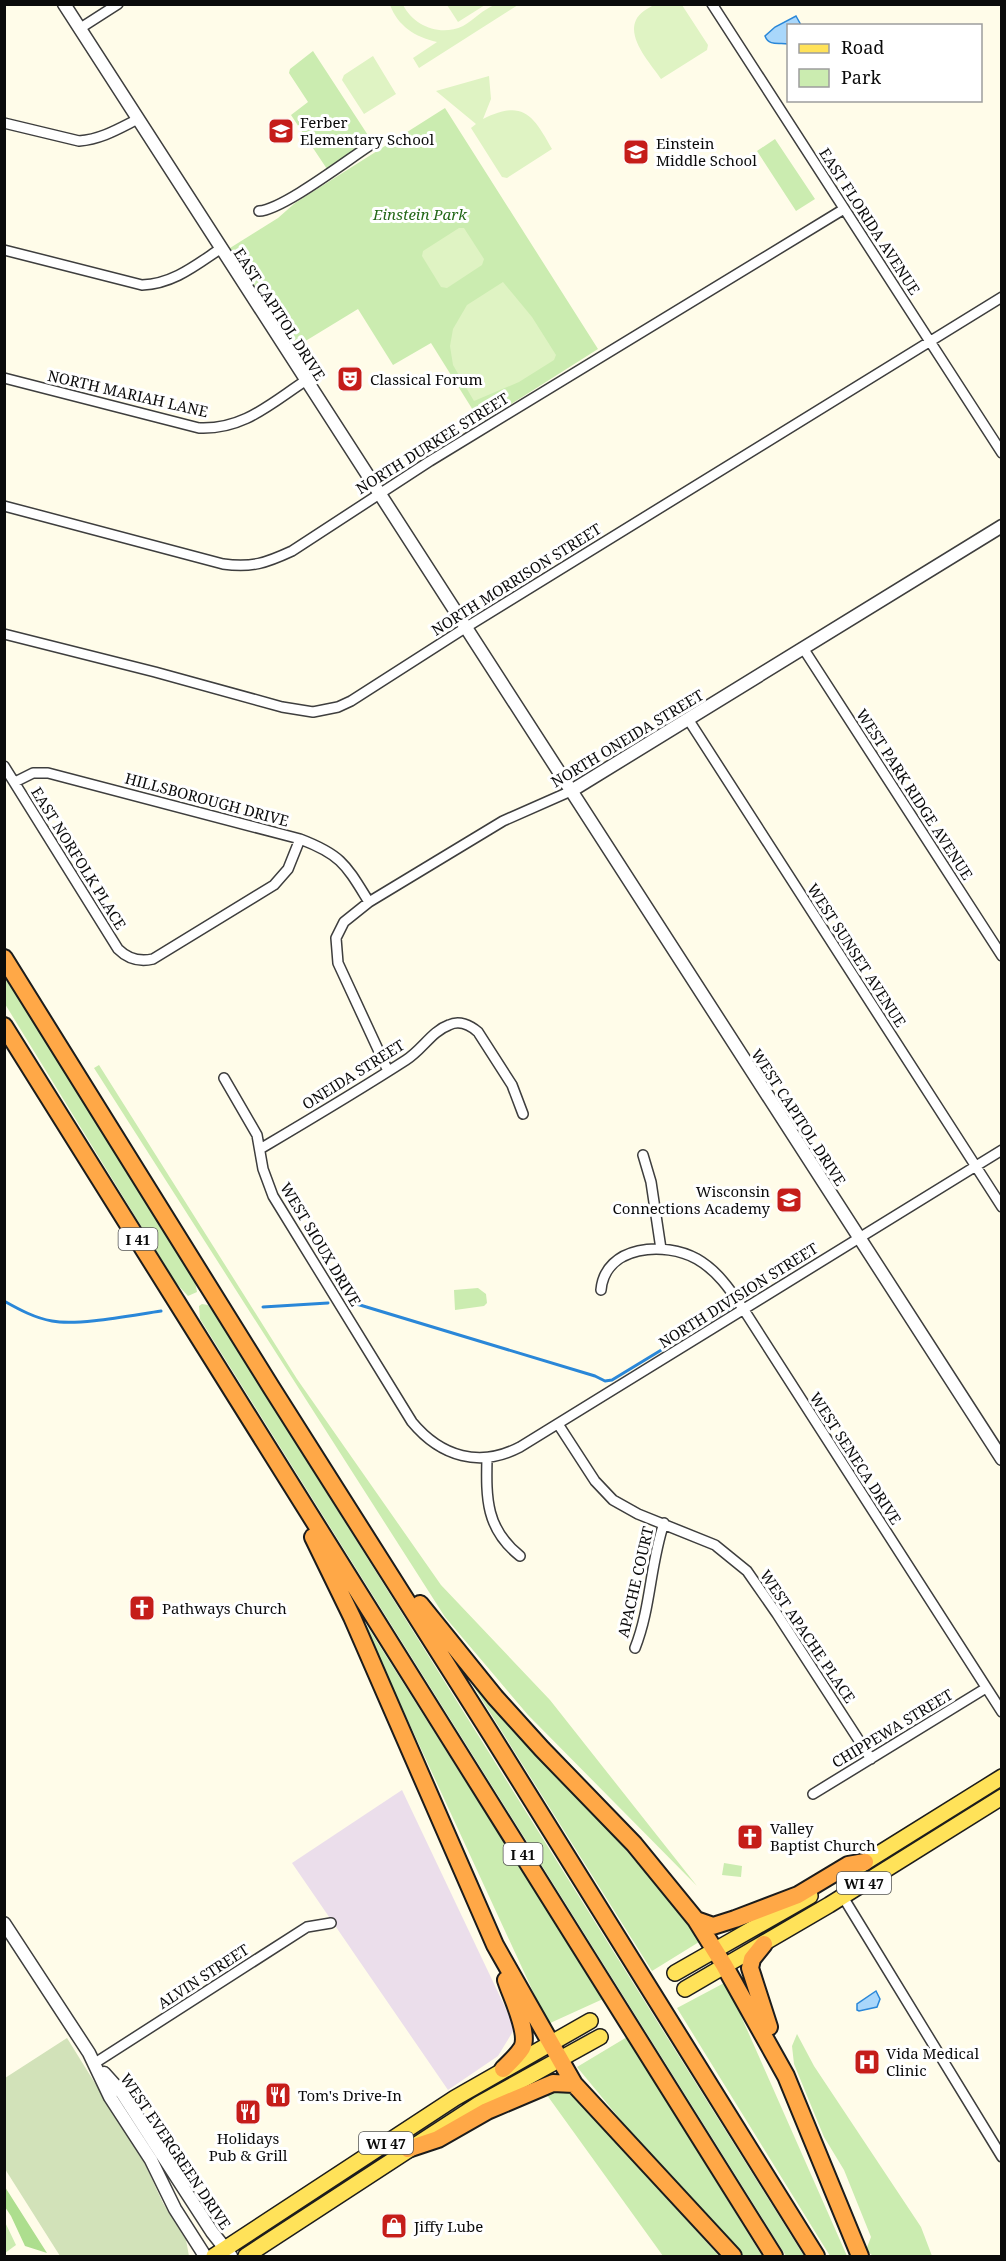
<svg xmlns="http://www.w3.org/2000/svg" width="1006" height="2261" font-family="'Noto Serif',serif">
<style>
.industrial{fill:#ebdeeb}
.green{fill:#cbecb0}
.forest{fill:#adde8e}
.cemetery{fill:#d2e2b9}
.pitch{fill:#dff3c3}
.water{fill:#a9d7fb;stroke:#2a87d8;stroke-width:1.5}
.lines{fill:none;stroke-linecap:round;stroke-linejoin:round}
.stream{stroke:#2a87d8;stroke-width:3}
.minor-casing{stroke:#3e3e3e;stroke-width:12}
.tertiary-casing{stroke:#3e3e3e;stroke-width:15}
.primary-casing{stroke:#1c1c1c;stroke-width:18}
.motorway-casing{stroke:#1c1c1c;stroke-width:20}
.minor{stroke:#fff;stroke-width:9}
.tertiary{stroke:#fff;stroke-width:12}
.primary{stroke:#ffe259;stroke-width:15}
.motorway{stroke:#ffa847;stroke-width:16}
.labels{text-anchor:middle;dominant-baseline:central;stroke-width:6;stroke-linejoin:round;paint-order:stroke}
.shield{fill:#fff;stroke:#545454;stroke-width:1.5}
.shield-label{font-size:14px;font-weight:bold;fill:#0b0b0b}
.poi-label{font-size:15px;fill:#0b0b0b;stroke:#fff;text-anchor:start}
.park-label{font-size:15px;font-style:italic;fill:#226717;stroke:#fff}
.street-label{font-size:15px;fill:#0b0b0b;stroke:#fff}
</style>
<rect width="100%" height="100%" fill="#fffce9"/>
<path class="industrial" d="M 402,1790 L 515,2028 L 498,2056 L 448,2090 L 292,1863 Z"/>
<path class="green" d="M 313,51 L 375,146 L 331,175 L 291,115 L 308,102 L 289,73 L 290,69 Z
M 445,108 L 598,349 L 481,423 L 431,343 L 393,365 L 358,309 L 294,348 L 230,248 L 278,218 L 295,203 Z
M 775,139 L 815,199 L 796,211 L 757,151 Z
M 5,977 L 195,1281 L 197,1292 L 188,1296 L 176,1283 L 5,1004 Z
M 99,1065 L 297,1379 L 441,1585 L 550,1700 L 697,1886 L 528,1715 L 445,1617 L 94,1068 Z
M 478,1288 L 486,1294 L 487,1303 L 484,1306 L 455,1310 L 454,1290 Z
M 202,1304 L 208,1305 L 214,1313 L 804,2256 L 786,2256 L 200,1319 L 199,1306 Z
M 357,1610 L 603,1999 L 548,2024 Z
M 472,1684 L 585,1802 L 695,1931 L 699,1942 L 652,1971 Z
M 724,1863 L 742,1866 L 741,1877 L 722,1875 Z
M 726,1982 L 847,2256 L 830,2256 L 677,2008 Z
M 797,2034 L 814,2066 L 921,2227 L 932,2256 L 873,2256 L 866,2250 L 871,2237 L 844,2170 L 824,2137 L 794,2064 L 792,2046 Z
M 627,2037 L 762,2256 L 741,2256 L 671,2181 L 577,2067 Z
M 567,2088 L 719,2256 L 663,2256 L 544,2091 Z
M 4,2220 L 16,2245 L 5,2253 L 4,2253 Z"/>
<path class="forest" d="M 4,2187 L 5,2187 L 47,2253 L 25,2246 L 11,2216 L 5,2207 Z"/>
<path class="cemetery" d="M 67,2038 L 145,2164 L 163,2203 L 186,2240 L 189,2256 L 60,2256 L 5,2169 L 5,2078 Z"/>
<path class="pitch" d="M 390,5 L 403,5 C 414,26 440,37 463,26 C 474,20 483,9 495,5 C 501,3 511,4 518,5 L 419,68 L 413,58 L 437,42 C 415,37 398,26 390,5 Z
M 447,5 L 485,5 L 458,22 Z
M 654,5 L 682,5 L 708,45 L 707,50 L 661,79 C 651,64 627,39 636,20 C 639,13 648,8 654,5 Z
M 373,56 L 396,94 L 364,114 L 342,80 L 344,75 Z
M 489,76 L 491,99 L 483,119 C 523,99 533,115 552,149 L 507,178 L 502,177 L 471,128 L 476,124 L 436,91 Z
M 459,228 L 464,228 L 484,259 L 482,265 L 447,288 L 441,287 L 422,256 L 423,251 Z
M 503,282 L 532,317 L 556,355 L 554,360 L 519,382 L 474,401 L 453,365 L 450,346 L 453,329 L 467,305 Z"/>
<path class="water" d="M 796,16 L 801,25 L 788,26 L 788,44 C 780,42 769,47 765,36 L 775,27 Z
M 876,1991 L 880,1999 L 877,2007 L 859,2011 L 857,2010 L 857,2004 Z"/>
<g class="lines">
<path class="stream" d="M 4,1301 C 20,1310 35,1318 52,1321 C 79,1326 133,1315 161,1311
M 350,1302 L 595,1376 L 605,1381 L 612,1380 L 732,1307
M 263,1307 L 328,1303"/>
<g class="minor-casing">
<path id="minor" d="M 712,4 L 1002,453
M 79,29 L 118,4
M 4,123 L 79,141 C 102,139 118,129 138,119
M 259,211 C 282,210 346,161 369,146
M 4,250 L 142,285 C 173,284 196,265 220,249
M 4,378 L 199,428 C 243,430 270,404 305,381
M 4,506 L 223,564 C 252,568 266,563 292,551 L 430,461 L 844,209
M 4,634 L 155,672 L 282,707 L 313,712 L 338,707 L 351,701 L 465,628 L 1002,297
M 803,648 L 1002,956
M 688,719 L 1002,1207
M 4,766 L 118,949 C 128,959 140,962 153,959 L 274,885 L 288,869 L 300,839
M 15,782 L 33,773 L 48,773 L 300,839 C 342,855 346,865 369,902
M 388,1071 L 338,963 L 336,938 L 344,922 L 369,902 L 503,821 L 571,791
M 224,1078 L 257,1135 L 263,1169 L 273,1196 L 412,1422 C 441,1457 480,1468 520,1447 L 1002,1150
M 260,1149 C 309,1120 358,1091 406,1060 C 422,1050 432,1031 449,1025 C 459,1020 470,1025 478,1032 L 512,1085 L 523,1114
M 643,1155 L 651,1182 L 661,1249
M 601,1290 C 605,1245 665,1241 697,1259 C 718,1271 731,1291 744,1310 L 1002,1712
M 558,1424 L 595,1481 L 613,1500 L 638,1514 L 715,1545 L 747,1571 L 777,1614 L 871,1759
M 487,1458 C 486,1499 486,1529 520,1556
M 635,1648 C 651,1608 650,1564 664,1523
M 813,1794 L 986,1688
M 843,1897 L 1002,2157
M 95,2063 L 307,1927 L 331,1923"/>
</g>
<g class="tertiary-casing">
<path id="tertiary" d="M 64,4 L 1002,1459
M 571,791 L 1002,526
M 4,1923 L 89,2053 L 110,2097 L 151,2160 L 175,2209 L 205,2256
M 104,2073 L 122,2093 L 212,2232 L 231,2256"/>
</g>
<g class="primary-casing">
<path id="primary" d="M 856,1868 L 1002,1777
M 675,1973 L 810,1896
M 685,1989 L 829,1905 L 1002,1797
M 214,2256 L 455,2098 L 590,2021
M 246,2256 L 479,2104 L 600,2037"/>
</g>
<g class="motorway-casing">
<path id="motorway" d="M 4,958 L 271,1387 L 492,1736 L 816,2256
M 4,1026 L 774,2256
M 313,1537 L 352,1617 L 495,1945 L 566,2070 L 574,2084 L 733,2256
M 420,1604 L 495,1697 L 542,1749 L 634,1844 L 696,1920 L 724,1965 L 786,2076 L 860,2256
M 696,1920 L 713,1926 L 735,1919 L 798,1895 L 848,1865 L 865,1862
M 764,1944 L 752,1959 L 750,1968 L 769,2027
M 503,2069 C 509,2063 517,2056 522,2048 C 530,2033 511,1996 506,1980
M 408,2149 L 438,2139 L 487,2111 L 553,2083 L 574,2084"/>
</g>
<use href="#minor" class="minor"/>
<use href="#tertiary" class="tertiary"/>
<use href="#primary" class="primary"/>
<use href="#motorway" class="motorway"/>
</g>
<defs>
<g id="school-square" transform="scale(1.35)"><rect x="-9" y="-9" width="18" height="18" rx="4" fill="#c51d19" stroke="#fff"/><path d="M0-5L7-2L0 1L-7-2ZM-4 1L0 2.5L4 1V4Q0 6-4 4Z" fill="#fff"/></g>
<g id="theatre-square" transform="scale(1.35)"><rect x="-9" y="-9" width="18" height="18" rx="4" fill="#c51d19" stroke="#fff"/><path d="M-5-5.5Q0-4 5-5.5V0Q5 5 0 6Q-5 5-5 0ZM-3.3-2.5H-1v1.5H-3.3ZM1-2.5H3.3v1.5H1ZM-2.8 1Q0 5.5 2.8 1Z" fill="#fff"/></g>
<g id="church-square" transform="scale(1.35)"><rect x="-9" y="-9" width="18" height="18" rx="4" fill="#c51d19" stroke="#fff"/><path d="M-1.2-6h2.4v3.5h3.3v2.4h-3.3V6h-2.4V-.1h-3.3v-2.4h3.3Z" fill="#fff"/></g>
<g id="hospital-square" transform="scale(1.35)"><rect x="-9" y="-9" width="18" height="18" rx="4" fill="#c51d19" stroke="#fff"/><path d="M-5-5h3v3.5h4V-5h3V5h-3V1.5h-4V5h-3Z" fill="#fff"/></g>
<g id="restaurant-square" transform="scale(1.35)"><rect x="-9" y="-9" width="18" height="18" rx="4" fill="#c51d19" stroke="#fff"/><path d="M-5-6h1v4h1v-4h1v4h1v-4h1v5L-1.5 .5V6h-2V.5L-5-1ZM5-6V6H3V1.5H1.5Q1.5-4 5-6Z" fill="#fff"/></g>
<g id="shop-square" transform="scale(1.35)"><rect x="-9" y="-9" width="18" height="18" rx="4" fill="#c51d19" stroke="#fff"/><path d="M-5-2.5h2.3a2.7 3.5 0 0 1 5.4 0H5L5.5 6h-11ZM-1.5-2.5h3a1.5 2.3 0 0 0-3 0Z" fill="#fff"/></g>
</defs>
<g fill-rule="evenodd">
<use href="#school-square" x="281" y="131"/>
<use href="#school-square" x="636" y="152"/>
<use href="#theatre-square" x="350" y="379"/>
<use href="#school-square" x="789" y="1200"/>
<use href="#church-square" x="142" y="1608"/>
<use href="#church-square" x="750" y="1837"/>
<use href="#hospital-square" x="867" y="2062"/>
<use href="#restaurant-square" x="278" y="2095"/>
<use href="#restaurant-square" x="248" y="2112"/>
<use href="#shop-square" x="394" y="2226"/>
</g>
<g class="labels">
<g class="shield">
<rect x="118.5" y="1228" width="39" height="22" rx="4.5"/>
<rect x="503.5" y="1843" width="39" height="22" rx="4.5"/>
<rect x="837" y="1872" width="54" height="22" rx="4.5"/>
<rect x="359" y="2132" width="54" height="22" rx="4.5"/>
</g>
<g class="shield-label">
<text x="138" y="1239">I 41</text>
<text x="523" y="1854">I 41</text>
<text x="864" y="1883">WI 47</text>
<text x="386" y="2143">WI 47</text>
</g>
<g class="poi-label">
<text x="300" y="122">Ferber<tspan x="300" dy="17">Elementary School</tspan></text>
<text x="656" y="143">Einstein<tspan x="656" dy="17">Middle School</tspan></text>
<text x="370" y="379">Classical Forum</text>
<text x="770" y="1191" text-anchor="end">Wisconsin<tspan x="770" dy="17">Connections Academy</tspan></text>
<text x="162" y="1608">Pathways Church</text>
<text x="770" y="1828">Valley<tspan x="770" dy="17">Baptist Church</tspan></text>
<text x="886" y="2053">Vida Medical<tspan x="886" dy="17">Clinic</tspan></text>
<text x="298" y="2095">Tom's Drive-In</text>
<text x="248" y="2138" text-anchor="middle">Holidays<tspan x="248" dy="17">Pub &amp; Grill</tspan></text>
<text x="414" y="2226">Jiffy Lube</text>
</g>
<g class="park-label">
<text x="420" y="214">Einstein Park</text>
</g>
<g class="street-label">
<text transform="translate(870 221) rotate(57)">EAST FLORIDA AVENUE</text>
<text transform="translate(280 314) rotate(57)">EAST CAPITOL DRIVE</text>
<text transform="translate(128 393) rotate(13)">NORTH MARIAH LANE</text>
<text transform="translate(432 443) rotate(-32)">NORTH DURKEE STREET</text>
<text transform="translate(516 579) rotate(-32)">NORTH MORRISON STREET</text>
<text transform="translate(627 738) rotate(-31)">NORTH ONEIDA STREET</text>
<text transform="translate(915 794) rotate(57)">WEST PARK RIDGE AVENUE</text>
<text transform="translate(207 799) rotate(15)">HILLSBOROUGH DRIVE</text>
<text transform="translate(79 858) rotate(58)">EAST NORFOLK PLACE</text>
<text transform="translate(857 955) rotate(57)">WEST SUNSET AVENUE</text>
<text transform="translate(353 1074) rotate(-32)">ONEIDA STREET</text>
<text transform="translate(799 1117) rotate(57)">WEST CAPITOL DRIVE</text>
<text transform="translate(321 1244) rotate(59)">WEST SIOUX DRIVE</text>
<text transform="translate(738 1295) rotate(-32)">NORTH DIVISION STREET</text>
<text transform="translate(856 1458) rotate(57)">WEST SENECA DRIVE</text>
<text transform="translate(635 1582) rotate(-77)">APACHE COURT</text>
<text transform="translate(808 1636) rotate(56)">WEST APACHE PLACE</text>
<text transform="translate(892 1728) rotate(-31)">CHIPPEWA STREET</text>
<text transform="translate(203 1976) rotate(-33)">ALVIN STREET</text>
<text transform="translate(176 2151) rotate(56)">WEST EVERGREEN DRIVE</text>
</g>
</g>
<rect width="1006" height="2261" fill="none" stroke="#0b0b0b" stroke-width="12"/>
<rect x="787" y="24" width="195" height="78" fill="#ffffff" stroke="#9d9d9d" stroke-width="1.5"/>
<rect x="799" y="44" width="30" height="9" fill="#ffe259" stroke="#9d9d9d" stroke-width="1.5"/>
<text x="841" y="54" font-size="18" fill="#0b0b0b">Road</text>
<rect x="799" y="69" width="30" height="18" fill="#cbecb0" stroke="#9d9d9d" stroke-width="1.5"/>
<text x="841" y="84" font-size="18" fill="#0b0b0b">Park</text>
</svg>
